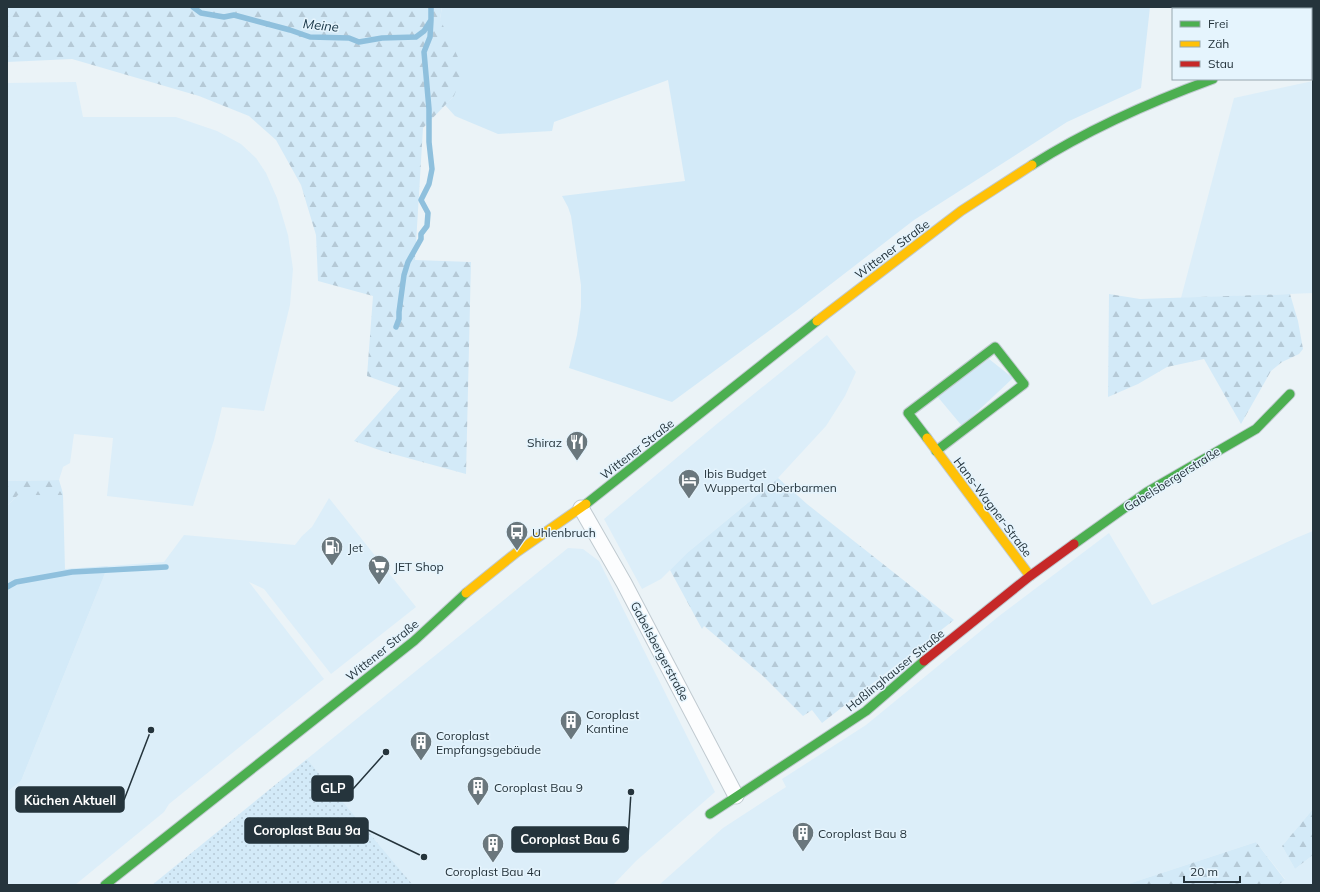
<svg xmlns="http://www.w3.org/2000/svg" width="1320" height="892" font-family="Mulish,sans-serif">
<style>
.built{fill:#dceef9}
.grass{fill:#d3eaf8}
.forest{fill:url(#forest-firs)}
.park{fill:url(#park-dots)}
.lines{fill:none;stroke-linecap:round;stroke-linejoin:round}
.stream{stroke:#8fc0dd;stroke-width:5.5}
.street-casing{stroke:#c0cad0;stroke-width:17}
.fast-casing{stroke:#c0cad0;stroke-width:11}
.slow-casing{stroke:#c0cad0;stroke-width:11}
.jam-casing{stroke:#c0cad0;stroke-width:11}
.street{stroke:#fcfdfe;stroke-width:15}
.fast{stroke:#4caf50;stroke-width:9}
.slow{stroke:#ffc107;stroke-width:9}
.jam{stroke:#c62828;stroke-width:9}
.labels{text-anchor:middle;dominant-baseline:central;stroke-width:3;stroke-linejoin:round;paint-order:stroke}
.street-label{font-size:12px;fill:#25343c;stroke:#e5f4fd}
.poi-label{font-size:12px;fill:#25343c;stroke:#e5f4fd;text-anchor:start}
.water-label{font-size:13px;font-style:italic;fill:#102f40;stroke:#e5f4fd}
.leader{fill:none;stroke:#25343c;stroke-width:1.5}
.callout-dot{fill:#25343c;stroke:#e5f4fd;stroke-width:1.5}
.callout{fill:#25343c;stroke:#25343c;stroke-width:1.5}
.callout-label{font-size:13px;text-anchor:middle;font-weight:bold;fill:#fff}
</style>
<defs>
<pattern id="forest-firs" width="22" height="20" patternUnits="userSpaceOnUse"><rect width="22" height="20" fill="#d3eaf8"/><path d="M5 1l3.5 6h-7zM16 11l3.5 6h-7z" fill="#b5c9d6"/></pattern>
<pattern id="park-dots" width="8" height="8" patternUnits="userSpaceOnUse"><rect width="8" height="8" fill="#d3eaf8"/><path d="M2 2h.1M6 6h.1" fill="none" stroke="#b5c9d6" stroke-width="1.8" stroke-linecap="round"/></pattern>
</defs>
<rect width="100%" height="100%" fill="#ebf3f7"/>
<path class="built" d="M 1313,81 L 1313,293 L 1181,298 L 1234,98 Z
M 76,82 L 83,117 L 176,117 L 217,131 L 241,144 L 256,158 L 266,173 L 277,198 L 288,235 L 293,269 L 290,305 L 264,411 L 222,407 L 214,440 L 193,506 L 107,496 L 113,438 L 74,434 L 70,463 L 63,467 L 59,480 L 7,481 L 7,83 Z
M 827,335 L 856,372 L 845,396 L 826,426 L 778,478 L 687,553 L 661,579 L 642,589 L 604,519 L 718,423 Z
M 329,498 L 416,607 L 331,674 L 264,589 L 249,582 L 324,679 L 169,804 L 164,812 L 75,885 L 7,885 L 7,792 L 21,781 L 108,566 L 164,562 L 184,535 L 295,545 L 302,536 L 312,527 Z
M 1313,531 L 1313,809 L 1282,846 L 1295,869 L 1313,855 L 1313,885 L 1278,885 L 1285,879 L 1256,842 L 1125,885 L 659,885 L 723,828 L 786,787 L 782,779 L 866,725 L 999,616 L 1109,533 L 1152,605 L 1296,538 Z
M 568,548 L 583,549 L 599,561 L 715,792 L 636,861 L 613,885 L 413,885 L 307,759 Z"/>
<path class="grass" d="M 442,7 L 1150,7 L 1141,88 L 1067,122 L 914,220 L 796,311 L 672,402 L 569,368 L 577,335 L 581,307 L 581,285 L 571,216 L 568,207 L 562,196 L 685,181 L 668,80 L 554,122 L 552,131 L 498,134 L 455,116 L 445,105 L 454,96 L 440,19 Z
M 989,359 L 1013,378 L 962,426 L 937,396 Z
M 18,495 L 63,495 L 65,569 L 108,566 L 21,781 L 7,792 L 7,506 Z"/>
<path class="forest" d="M 7,7 L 442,7 L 440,19 L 464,70 L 454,96 L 423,128 L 415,260 L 471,262 L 466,474 L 382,451 L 354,441 L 401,388 L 367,376 L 373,296 L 318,281 L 316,235 L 301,185 L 276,140 L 249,116 L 199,96 L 72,59 L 7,62 Z
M 1109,294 L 1140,299 L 1290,294 L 1298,321 L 1303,349 L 1299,354 L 1282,362 L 1271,371 L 1241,424 L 1204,359 L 1167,367 L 1138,384 L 1108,397 Z
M 778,478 L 807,504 L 954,620 L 822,723 L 812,710 L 803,716 L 763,676 L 704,626 L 702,629 L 670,570 L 687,553 Z
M 59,480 L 62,490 L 63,495 L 18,495 L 7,506 L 7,481 Z
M 1313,809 L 1313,855 L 1295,869 L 1282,846 Z
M 1256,842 L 1285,880 L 1278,885 L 1125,885 Z"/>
<path class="park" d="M 307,759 L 413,885 L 152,885 Z"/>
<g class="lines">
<path class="stream" d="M 193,7 L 201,13 L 224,17 L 234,15 L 290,30 L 310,37 L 349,38 L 359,42 L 382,38 L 416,37 L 424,31 L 431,20 L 431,7
M 396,327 L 399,319 L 399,312 L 404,275 L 408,262 L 421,239 L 421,234 L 427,226 L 428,213 L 421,200 L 429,184 L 432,169 L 429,142 L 429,109 L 424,52 L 430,37 L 431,20
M 7,587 L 16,582 L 72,572 L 166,567"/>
<g class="street-casing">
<path id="street" d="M 1274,7 L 1274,9
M 581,508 L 624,583 L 736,796"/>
</g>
<g class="fast-casing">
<path id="fast" d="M 1311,54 L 1313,53
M 1032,165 C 1089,129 1150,102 1213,79
M 927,438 L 908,413 L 995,347 L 1024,384 L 936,451
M 586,504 L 817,321
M 1074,544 L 1147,492 L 1256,429 L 1290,394
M 710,814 L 866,711 L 924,661
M 105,885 L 414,641 L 466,593"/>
</g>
<g class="slow-casing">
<path id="slow" d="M 817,321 L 961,211 L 1032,165
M 927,438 L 1030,576
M 466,593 L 517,552 L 586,504"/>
</g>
<g class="jam-casing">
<path id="jam" d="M 924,661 L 1030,576 L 1074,544"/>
</g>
<use href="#street" class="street"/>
<use href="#fast" class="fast"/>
<use href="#slow" class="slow"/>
<use href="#jam" class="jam"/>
</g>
<defs>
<g id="restaurant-pin" transform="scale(1.15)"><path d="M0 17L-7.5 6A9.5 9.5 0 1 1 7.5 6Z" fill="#6a777d" stroke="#e5f4fd"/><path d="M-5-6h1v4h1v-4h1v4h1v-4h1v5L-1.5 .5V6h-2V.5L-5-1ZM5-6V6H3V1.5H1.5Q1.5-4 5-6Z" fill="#fff"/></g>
<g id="hotel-pin" transform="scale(1.15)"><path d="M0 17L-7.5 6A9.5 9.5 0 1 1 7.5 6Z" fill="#6a777d" stroke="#e5f4fd"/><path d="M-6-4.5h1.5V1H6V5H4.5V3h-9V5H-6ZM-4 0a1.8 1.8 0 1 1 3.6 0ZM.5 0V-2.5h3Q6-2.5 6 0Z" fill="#fff"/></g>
<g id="bus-pin" transform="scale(1.15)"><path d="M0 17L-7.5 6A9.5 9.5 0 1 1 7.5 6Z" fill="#6a777d" stroke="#e5f4fd"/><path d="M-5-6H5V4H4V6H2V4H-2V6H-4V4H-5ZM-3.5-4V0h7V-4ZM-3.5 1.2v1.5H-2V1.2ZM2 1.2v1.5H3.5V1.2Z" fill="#fff"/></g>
<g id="fuel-pin" transform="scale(1.15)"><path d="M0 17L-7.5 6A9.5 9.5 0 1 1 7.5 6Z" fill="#6a777d" stroke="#e5f4fd"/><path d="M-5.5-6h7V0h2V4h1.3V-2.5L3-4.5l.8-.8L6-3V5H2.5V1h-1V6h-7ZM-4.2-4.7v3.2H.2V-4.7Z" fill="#fff"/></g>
<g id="supermarket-pin" transform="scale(1.15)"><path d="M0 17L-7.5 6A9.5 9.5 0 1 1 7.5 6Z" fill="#6a777d" stroke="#e5f4fd"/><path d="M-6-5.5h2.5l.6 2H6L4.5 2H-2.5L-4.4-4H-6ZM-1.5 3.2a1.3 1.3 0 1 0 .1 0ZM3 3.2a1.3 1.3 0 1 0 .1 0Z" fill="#fff"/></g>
<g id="building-pin" transform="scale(1.15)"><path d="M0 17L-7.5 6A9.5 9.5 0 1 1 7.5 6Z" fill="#6a777d" stroke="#e5f4fd"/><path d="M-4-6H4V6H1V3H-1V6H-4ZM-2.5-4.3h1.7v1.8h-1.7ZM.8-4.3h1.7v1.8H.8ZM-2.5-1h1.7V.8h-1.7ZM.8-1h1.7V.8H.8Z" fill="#fff"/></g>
</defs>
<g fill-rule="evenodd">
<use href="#restaurant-pin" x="577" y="442"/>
<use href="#hotel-pin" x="689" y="480"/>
<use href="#bus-pin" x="517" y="532"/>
<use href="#fuel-pin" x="332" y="547"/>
<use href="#supermarket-pin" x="379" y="566"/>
<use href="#building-pin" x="571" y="721"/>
<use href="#building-pin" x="421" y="742"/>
<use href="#building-pin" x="478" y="787"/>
<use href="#building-pin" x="803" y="833"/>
<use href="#building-pin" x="493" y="844"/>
</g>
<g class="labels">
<g class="street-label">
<text transform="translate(892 249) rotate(-37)">Wittener Straße</text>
<text transform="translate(637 449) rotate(-38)">Wittener Straße</text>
<text transform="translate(1172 479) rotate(-32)">Gabelsbergerstraße</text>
<text transform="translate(993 507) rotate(53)">Hans-Wagner-Straße</text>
<text transform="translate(382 650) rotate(-39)">Wittener Straße</text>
<text transform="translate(660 651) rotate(62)">Gabelsbergerstraße</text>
<text transform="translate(895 670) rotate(-39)">Haßlinghauser Straße</text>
</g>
<g class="poi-label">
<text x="562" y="442" text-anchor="end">Shiraz</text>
<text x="704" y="473">Ibis Budget<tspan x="704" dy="14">Wuppertal Oberbarmen</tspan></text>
<text x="532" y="532">Uhlenbruch</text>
<text x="348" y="547">Jet</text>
<text x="394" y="566">JET Shop</text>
<text x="586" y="714">Coroplast<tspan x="586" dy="14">Kantine</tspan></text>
<text x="436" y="735">Coroplast<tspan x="436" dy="14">Empfangsgebäude</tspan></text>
<text x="494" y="787">Coroplast Bau 9</text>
<text x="818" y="833">Coroplast Bau 8</text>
<text x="493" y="871" text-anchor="middle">Coroplast Bau 4a</text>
</g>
<g class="water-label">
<text transform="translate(321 25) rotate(6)">Meine</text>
</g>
</g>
<path class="leader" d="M386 752L353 789M151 730L124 800M424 857L368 830M631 792L628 840"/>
<g class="callout-dot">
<circle cx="386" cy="752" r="4"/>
<circle cx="151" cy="730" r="4"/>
<circle cx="424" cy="857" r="4"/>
<circle cx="631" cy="792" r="4"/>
</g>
<g class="callout">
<rect x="312" y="776" width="41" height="25" rx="4"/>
<rect x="16" y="787" width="108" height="25" rx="4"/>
<rect x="245" y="818" width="123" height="25" rx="4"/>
<rect x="512" y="827" width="116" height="25" rx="4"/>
</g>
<g class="callout-label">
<text x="333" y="793">GLP</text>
<text x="70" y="805">Küchen Aktuell</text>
<text x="307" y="835">Coroplast Bau 9a</text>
<text x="570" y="844">Coroplast Bau 6</text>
</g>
<rect width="1320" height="892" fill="none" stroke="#25343c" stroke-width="16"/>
<rect x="1172" y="8" width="140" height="72" fill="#e5f4fd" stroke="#98a7b0"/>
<rect x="1180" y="21" width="20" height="6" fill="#4caf50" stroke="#98a7b0"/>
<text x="1208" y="28" font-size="12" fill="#25343c">Frei</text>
<rect x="1180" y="41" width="20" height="6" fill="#ffc107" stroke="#98a7b0"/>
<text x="1208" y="48" font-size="12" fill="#25343c">Zäh</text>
<rect x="1180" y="61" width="20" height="6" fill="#c62828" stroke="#98a7b0"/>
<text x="1208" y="68" font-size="12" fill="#25343c">Stau</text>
<path d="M1184 876v6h56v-6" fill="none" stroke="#25343c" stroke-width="2"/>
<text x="1190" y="876" font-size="12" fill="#25343c" stroke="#e5f4fd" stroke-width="3" paint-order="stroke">20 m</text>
</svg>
